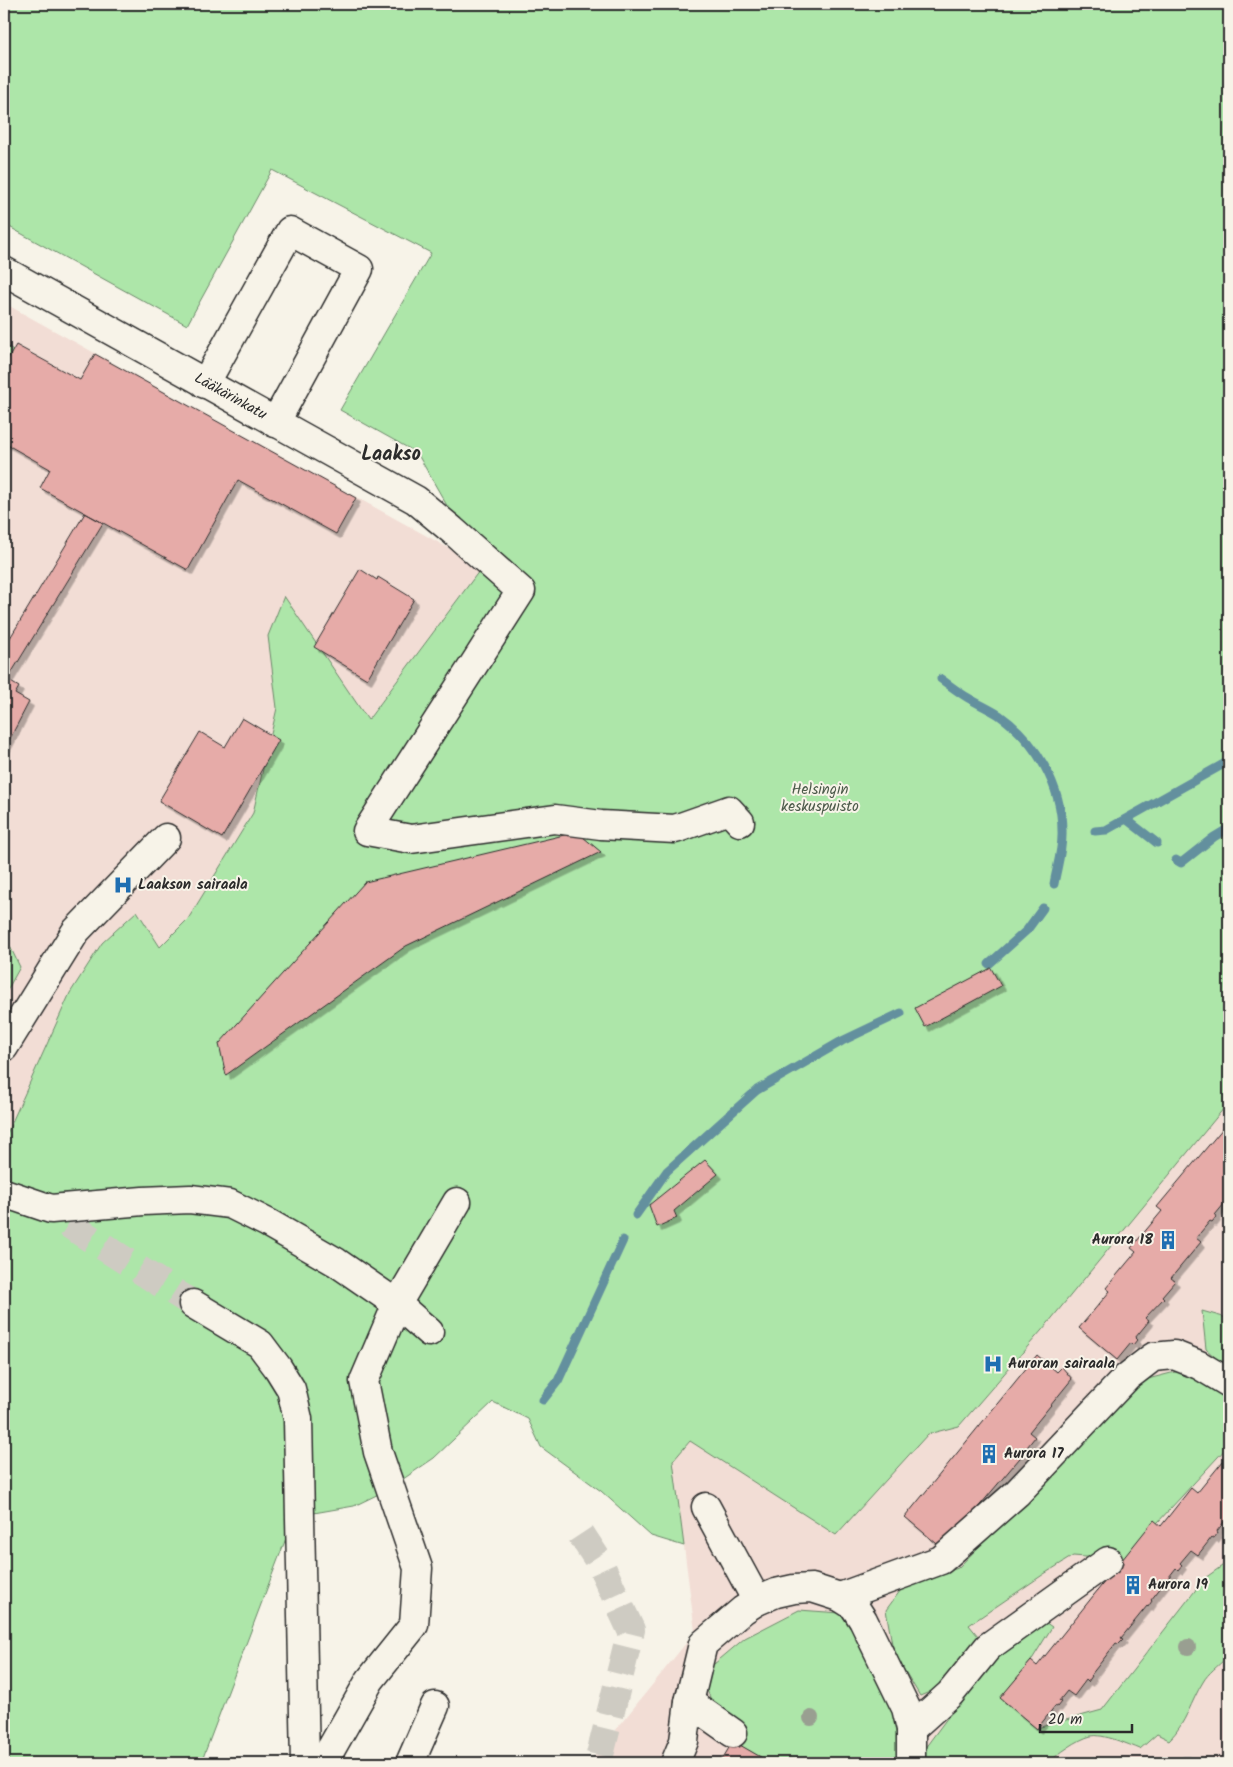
<svg xmlns="http://www.w3.org/2000/svg" width="1233" height="1767" font-family="Kalam,sans-serif">
<style>
.built{fill:#f2ddd5}
.green{fill:#ade6a9;stroke:#6c886a}
.water{fill:#8ad3eb;stroke:#64909e}
.lines{fill:none;stroke-linecap:round;stroke-linejoin:round}
.stream{stroke:#64909e;stroke-width:9}
.building{fill:#e6aba8;stroke:#2b2b2b;filter:url(#shadow)}
.minor-tunnel{stroke:#cecbc2;stroke-width:28;stroke-dasharray:28 14;stroke-linecap:butt}
.minor-casing{stroke:#2b2b2b;stroke-width:31}
.minor{stroke:#f7f3e8;stroke-width:28}
.tree{fill:#999f91}
.labels{text-anchor:middle;dominant-baseline:central;stroke-width:4;stroke-linejoin:round;paint-order:stroke}
.street-label{font-size:15px;fill:#2b2b2b;stroke:#f7f3e8}
.park-label{font-size:15px;fill:#4c5a4a;stroke:#f7f3e8}
.poi-label{font-size:15px;font-weight:bold;fill:#2b2b2b;stroke:#f7f3e8;text-anchor:start}
.district-label{font-size:20px;font-weight:bold;fill:#2b2b2b;stroke:#f7f3e8}
</style>
<defs>
<filter id="shadow"><feDropShadow dx="4.5" dy="4.5" stdDeviation="0" flood-color="#0004"/></filter>
</defs>
<rect width="100%" height="100%" fill="#f7f3e8"/>
<filter id="ink" filterUnits="userSpaceOnUse"><feTurbulence type="fractalNoise" baseFrequency=".02" numOctaves="2"/><feDisplacementMap in="SourceGraphic" scale="10" xChannelSelector="R" yChannelSelector="G"/><feConvolveMatrix kernelMatrix="1 2 1 2 8 2 1 2 1" color-interpolation-filters="sRGB"/></filter>
<g filter="url(#ink)">
<path class="built" d="M 4,303 L 483,567 L 4,1204 Z
M 1229,1071 L 1229,1763 L 589,1763 L 695,1632 L 673,1461 L 690,1441 Z"/>
<path class="green" d="M 4,4 L 1229,4 L 1229,1102 L 1048,1323 L 959,1426 L 928,1434 L 836,1535 L 690,1441 L 673,1461 L 684,1546 L 651,1536 L 601,1491 L 541,1447 L 528,1419 L 493,1402 L 434,1458 L 387,1490 L 354,1506 L 291,1517 L 291,1525 L 201,1763 L 4,1763 L 4,1140 L 70,993 L 102,943 L 137,911 L 160,947 L 188,919 L 253,813 L 277,708 L 268,636 L 284,596 L 368,720 L 482,567 L 417,453 L 340,410 L 431,253 L 272,170 L 187,325 L 4,224 Z
M 4,330 L 6,345 L 13,350 L 4,366 Z
M 4,934 L 20,967 L 4,996 Z
M 1229,1306 L 1229,1370 L 1206,1349 L 1202,1311 L 1227,1318 Z
M 1179,1371 L 1229,1396 L 1229,1445 L 1123,1560 L 1073,1556 L 1044,1574 L 969,1625 L 978,1636 L 944,1686 L 920,1696 L 900,1663 L 892,1644 L 886,1610 L 903,1587 L 958,1568 L 1140,1381 Z
M 1229,1561 L 1229,1661 L 1225,1659 C 1218,1666 1208,1673 1203,1682 C 1191,1701 1186,1724 1169,1740 L 1157,1734 L 1140,1749 C 1130,1745 1102,1733 1091,1736 C 1078,1739 1058,1754 1048,1763 L 1037,1763 L 1025,1760 L 1019,1763 L 924,1763 L 925,1748 L 982,1671 L 1042,1620 L 1052,1627 L 1031,1661 L 1001,1698 L 1037,1728 L 1102,1710 L 1205,1578 Z
M 799,1610 L 840,1613 L 863,1646 L 899,1710 L 901,1763 L 771,1763 L 740,1746 L 748,1728 L 713,1705 L 701,1675 L 745,1638 Z"/>
<path class="water" d="M 1183,1757 L 1190,1757 L 1205,1763 L 1173,1763 Z"/>
<g class="lines">
<path class="stream" d="M 941,679 C 949,685 957,691 965,696 C 976,703 988,708 999,715 C 1036,741 1062,786 1062,831 C 1063,848 1057,867 1054,884
M 1126,819 L 1157,843
M 1095,831 L 1106,830 L 1229,761
M 1176,860 L 1181,863 L 1214,837 L 1229,828
M 989,964 L 1027,930 L 1043,908
M 636,1215 L 667,1171 L 757,1090 L 842,1041 L 901,1013
M 543,1400 L 558,1381 L 623,1240"/>
</g>
<path class="building" d="M 16,345 L 80,380 L 95,354 L 356,498 L 336,534 L 238,480 L 188,570 L 40,488 L 50,469 L 4,443 L 4,366 Z
M 85,513 L 103,523 L 7,680 L 4,678 L 4,648 Z
M 360,569 L 377,580 L 378,577 L 414,599 L 367,679 L 314,647 Z
M 4,678 L 19,687 L 15,694 L 29,702 L 4,750 Z
M 242,718 L 279,740 L 222,838 L 159,801 L 200,732 L 225,747 Z
M 577,832 L 601,852 L 406,946 L 226,1075 L 219,1044 L 365,882 Z
M 991,968 L 1001,986 L 925,1027 L 915,1008 Z
M 1229,1121 L 1229,1198 L 1215,1215 L 1216,1217 L 1212,1222 L 1210,1221 L 1196,1238 L 1201,1242 L 1171,1278 L 1175,1281 L 1162,1296 L 1164,1298 L 1145,1318 L 1149,1321 L 1135,1338 L 1137,1340 L 1133,1345 L 1131,1343 L 1117,1360 L 1079,1328 L 1110,1291 L 1106,1288 L 1136,1252 L 1131,1248 L 1162,1211 L 1157,1207 Z
M 705,1160 L 718,1174 L 674,1211 L 677,1218 L 657,1227 L 649,1205 Z
M 1037,1355 L 1057,1372 L 1062,1367 L 1072,1379 L 1029,1432 L 1035,1437 L 1024,1451 L 1025,1452 L 943,1549 L 905,1517 Z
M 1228,1455 L 1229,1456 L 1229,1518 L 1228,1517 L 1217,1531 L 1218,1533 L 1214,1538 L 1212,1537 L 1198,1555 L 1191,1550 L 1180,1563 L 1182,1565 L 1178,1570 L 1176,1568 L 1151,1600 L 1152,1601 L 1148,1607 L 1147,1606 L 1121,1638 L 1123,1639 L 1118,1644 L 1116,1643 L 1091,1675 L 1092,1676 L 1088,1682 L 1086,1680 L 1074,1696 L 1067,1691 L 1059,1701 L 1061,1702 L 1057,1707 L 1055,1706 L 1037,1729 L 1000,1698 L 1031,1661 L 1037,1666 L 1154,1520 L 1161,1526 L 1191,1488 L 1197,1493 Z
M 733,1741 L 771,1763 L 720,1763 Z"/>
<g class="lines">
<path class="minor-tunnel" d="M 68,1224 L 193,1304
M 581,1534 L 600,1563 L 631,1630 L 599,1759 L 597,1763"/>
<g class="minor-casing">
<g id="minor">
<path id="s1" d="M 4,271 L 416,500 L 452,530 L 521,591 L 367,831 L 411,839 L 555,819 L 601,825 L 675,829 L 729,810 L 740,822"/>
<path d="M 205,384 L 290,231 L 359,269 L 275,423"/>
<path d="M 4,1047 L 76,931 L 166,838"/>
<path d="M 4,1193 L 51,1209 L 143,1201 L 190,1199 L 230,1204 L 268,1223 L 336,1262 L 397,1304 L 429,1332"/>
<path d="M 193,1304 L 260,1344 L 278,1368 L 291,1389 L 298,1419 L 305,1763"/>
<path d="M 706,1507 L 757,1601"/>
<path d="M 840,1597 L 941,1560 L 1017,1493 L 1127,1377 L 1153,1357 L 1174,1355 L 1199,1365 L 1229,1383"/>
<path d="M 689,1702 L 733,1733"/>
<path d="M 911,1729 L 950,1694 L 988,1647 L 1108,1561"/>
<path d="M 323,1763 L 370,1680 L 414,1625 L 418,1568 L 378,1452 L 364,1381 L 397,1304 L 457,1202"/>
<path d="M 410,1763 L 435,1706"/>
<path d="M 675,1763 L 684,1741 L 689,1702 L 703,1644 L 743,1610 L 757,1601 L 776,1593 L 794,1589 L 812,1588 L 840,1597 L 854,1606 L 863,1620 L 906,1708 L 911,1729 L 911,1763"/>
</g>
</g>
<use href="#minor" class="minor"/>
</g>
<g class="tree">
<circle cx="1188" cy="1647" r="8"/>
<circle cx="811" cy="1718" r="8"/>
</g>
</g>
<defs>
<g id="hospital-bare" transform="scale(1.5)"><path d="M-5-5h3v3.5h4V-5h3V5h-3V1.5h-4V5h-3Z" fill="#1f6fb2" stroke="#f7f3e8" stroke-width="2.5" paint-order="stroke"/></g>
<g id="building-bare" transform="scale(1.5)"><path d="M-4-6H4V6H1V3H-1V6H-4ZM-2.5-4.3h1.7v1.8h-1.7ZM.8-4.3h1.7v1.8H.8ZM-2.5-1h1.7V.8h-1.7ZM.8-1h1.7V.8H.8Z" fill="#1f6fb2" stroke="#f7f3e8" stroke-width="2.5" paint-order="stroke"/></g>
</defs>
<g fill-rule="evenodd">
<use href="#hospital-bare" x="123" y="885"/>
<use href="#building-bare" x="1168" y="1240"/>
<use href="#hospital-bare" x="993" y="1364"/>
<use href="#building-bare" x="989" y="1454"/>
<use href="#building-bare" x="1133" y="1585"/>
</g>
<g class="labels">
<g class="street-label">
<text stroke="none"><textPath href="#s1" startOffset="259">Lääkärinkatu</textPath></text>
</g>
<g class="park-label">
<text x="820" y="790">Helsingin<tspan x="820" dy="17">keskuspuisto</tspan></text>
</g>
<g class="poi-label">
<text x="138" y="885">Laakson sairaala</text>
<text x="1153" y="1240" text-anchor="end">Aurora 18</text>
<text x="1008" y="1364">Auroran sairaala</text>
<text x="1004" y="1454">Aurora 17</text>
<text x="1148" y="1585">Aurora 19</text>
</g>
<g class="district-label">
<text x="391" y="455">Laakso</text>
</g>
</g>
<rect width="1233" height="1767" fill="none" stroke="#f7f3e8" stroke-width="20"/>
<rect x="10" y="10" width="1213" height="1747" fill="none" stroke="#2b2b2b" stroke-width="2" filter="url(#ink)"/>
<path d="M1040 1724v8h92v-8" fill="none" stroke="#2b2b2b" stroke-width="2.5"/>
<text x="1048" y="1724" font-size="15" fill="#2b2b2b" stroke="#f7f3e8" stroke-width="4" paint-order="stroke">20 m</text>
</svg>
